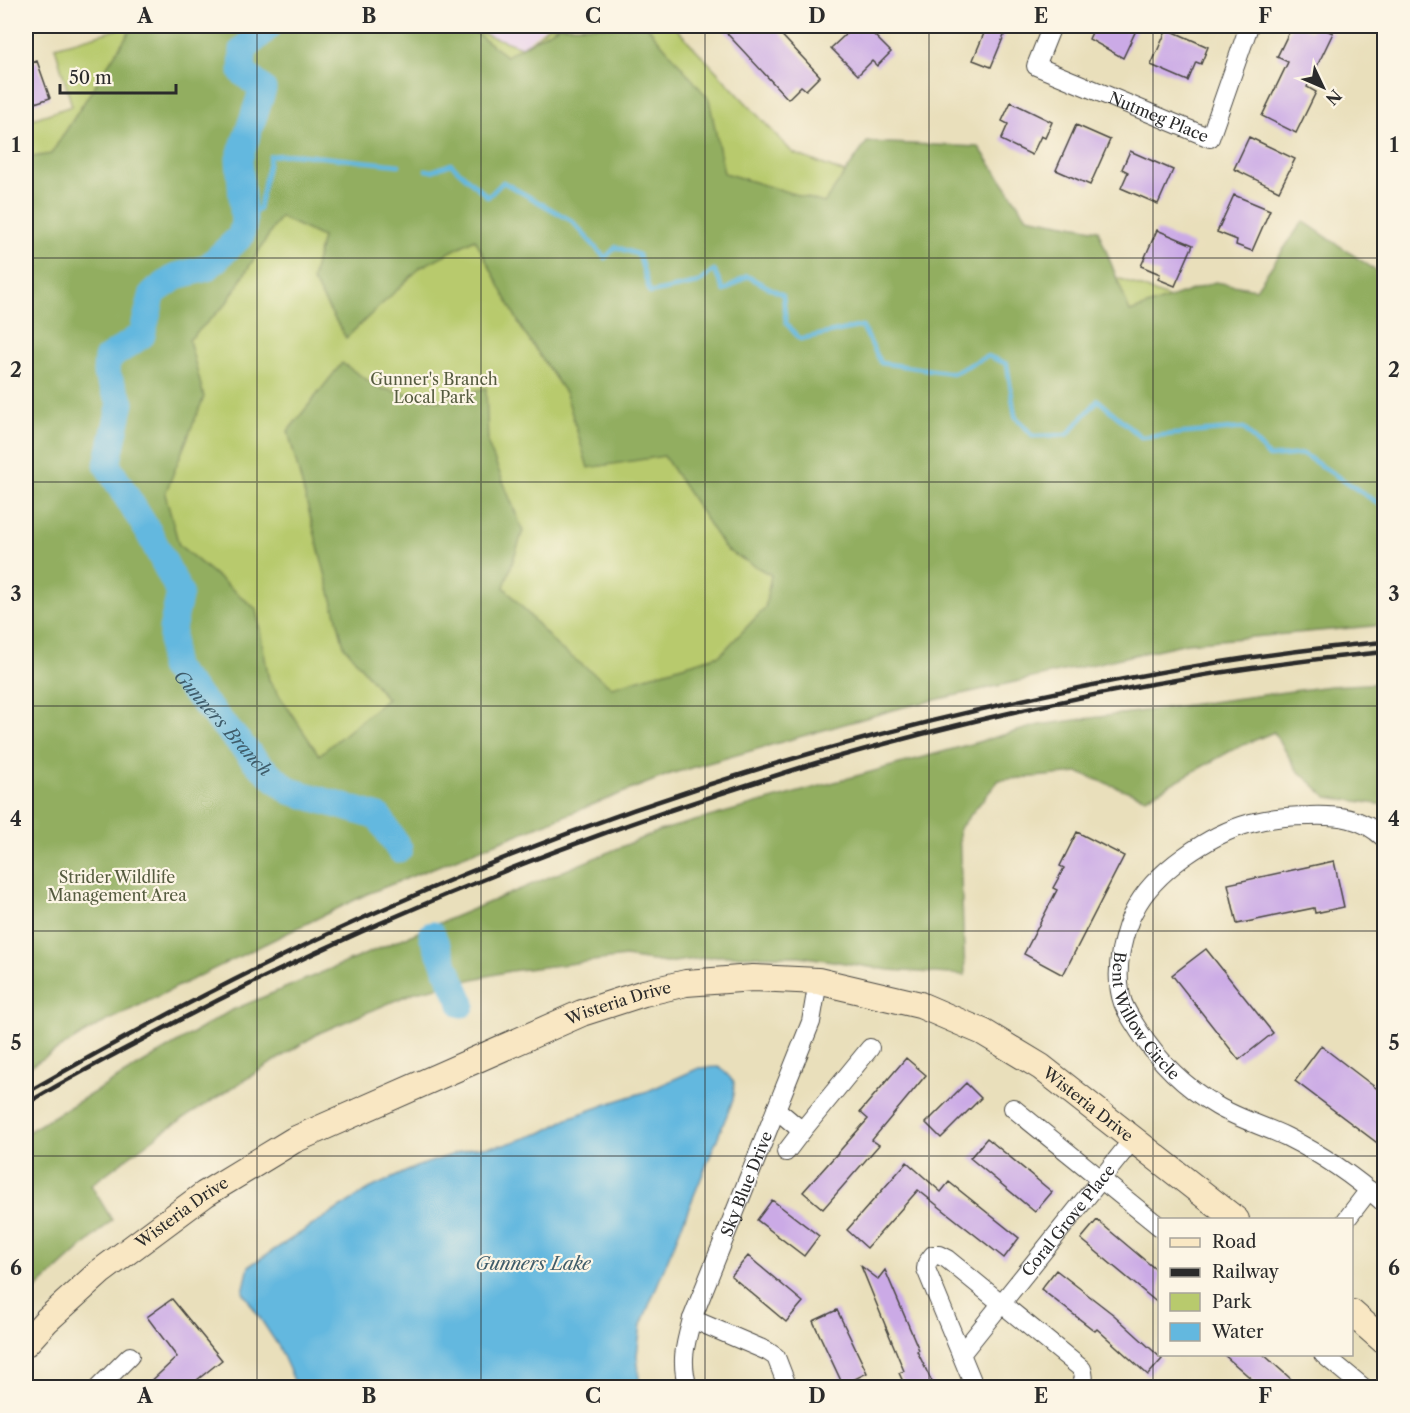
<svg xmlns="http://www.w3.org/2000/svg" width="1410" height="1413" font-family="'Libre Caslon Text',serif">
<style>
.built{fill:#e9d1ed}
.green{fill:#b8ca6d;stroke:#727a4c;stroke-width:1.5}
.forest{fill:#92ae60;stroke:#5e6c46;stroke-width:1.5;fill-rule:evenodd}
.water{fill:#63b8df;stroke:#477285;stroke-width:1.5}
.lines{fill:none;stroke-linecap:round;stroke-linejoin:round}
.stream{stroke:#63b8df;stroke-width:4.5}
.river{stroke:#63b8df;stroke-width:27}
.building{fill:#cbaae6}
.street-casing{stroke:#484641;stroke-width:20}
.secondary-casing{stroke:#484641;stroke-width:28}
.street{stroke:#fff;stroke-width:18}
.secondary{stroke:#f9e7c3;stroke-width:26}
.rail{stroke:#2b2b2b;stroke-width:4.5}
.grid{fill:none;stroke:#2b2b2b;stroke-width:1.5;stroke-opacity:0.55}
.labels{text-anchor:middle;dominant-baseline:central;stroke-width:4.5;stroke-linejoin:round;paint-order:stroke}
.street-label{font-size:16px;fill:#2b2b2b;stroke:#fcf5e5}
.park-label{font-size:16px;fill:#555b3f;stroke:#fcf5e5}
.water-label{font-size:18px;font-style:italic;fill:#3f5c6a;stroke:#fcf5e5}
.neatline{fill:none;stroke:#2b2b2b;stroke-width:2}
.grid-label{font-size:20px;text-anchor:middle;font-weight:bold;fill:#2b2b2b}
</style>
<rect width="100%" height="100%" fill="#fcf5e5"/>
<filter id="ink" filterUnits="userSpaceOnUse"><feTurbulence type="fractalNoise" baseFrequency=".0167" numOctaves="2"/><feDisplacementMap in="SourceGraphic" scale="12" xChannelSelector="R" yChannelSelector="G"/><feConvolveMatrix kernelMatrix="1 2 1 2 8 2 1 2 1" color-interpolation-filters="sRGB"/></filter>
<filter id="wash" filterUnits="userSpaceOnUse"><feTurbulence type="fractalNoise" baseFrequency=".008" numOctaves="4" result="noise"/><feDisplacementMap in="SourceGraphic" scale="24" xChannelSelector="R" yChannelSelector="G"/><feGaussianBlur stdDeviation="1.35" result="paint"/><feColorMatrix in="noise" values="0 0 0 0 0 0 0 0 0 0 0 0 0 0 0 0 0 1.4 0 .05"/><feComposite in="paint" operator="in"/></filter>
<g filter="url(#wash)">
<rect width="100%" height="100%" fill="#e9dfbb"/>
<path class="built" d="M 463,26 L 546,26 L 522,47 Z"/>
<path class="green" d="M 118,26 L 462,26 L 524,48 L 549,26 L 674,26 L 793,153 L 1248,328 L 932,609 L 26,1059 L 26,121 L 72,106 L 55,47 L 119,29 Z"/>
<path class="forest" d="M 133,26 L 467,26 L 506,56 L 559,26 L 647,26 L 709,99 L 724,173 L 824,203 L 867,142 L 979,147 L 1027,217 L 1098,230 L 1130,312 L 1215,282 L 1256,289 L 1303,221 L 1384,276 L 1384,625 L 1187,643 L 904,707 L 670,774 L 367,894 L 95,1027 L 26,1069 L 26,158 L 51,154 ZM 280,217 L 322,237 L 312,280 L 346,338 L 421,267 L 475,239 L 523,331 L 566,394 L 588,468 L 664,456 L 726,550 L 771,575 L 765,608 L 720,655 L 612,687 L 557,646 L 504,587 L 523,531 L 488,444 L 486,388 L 440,401 L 379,388 L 342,363 L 288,431 L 344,646 L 387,699 L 319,755 L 269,680 L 256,609 L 179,545 L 165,494 L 204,397 L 189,340 L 226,304 Z
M 1384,683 L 1384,805 L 1327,797 L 1297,770 L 1274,732 L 1234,749 L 1146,798 L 1079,773 L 999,780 L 959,829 L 965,975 L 889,970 L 800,956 L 718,956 L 666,963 L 625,957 L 510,971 L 415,992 L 319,1033 L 162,1132 L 91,1185 L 112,1220 L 26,1298 L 26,1133 L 230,1011 L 659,831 L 1039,725 L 1330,686 Z"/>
<path class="water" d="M 720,1067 L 734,1082 L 733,1100 L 641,1325 L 637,1355 L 640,1387 L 297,1387 L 279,1347 L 243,1292 L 249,1266 L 369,1189 L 416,1167 L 471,1148 L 504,1145 L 541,1133 L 571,1117 L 616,1101 L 648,1091 L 699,1068 Z"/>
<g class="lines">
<path class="stream" d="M 426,170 L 432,171 L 451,164 L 488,197 L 503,182 L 572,221 L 605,258 L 616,247 L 639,255 L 650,293 L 698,283 L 714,270 L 724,291 L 747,276 L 783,295 L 786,323 L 800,339 L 862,326 L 881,363 L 953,373 L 988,356 L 1007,364 L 1015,416 L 1033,436 L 1067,435 L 1098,400 L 1141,437 L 1244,428 L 1269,457 L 1303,454 L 1384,507
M 244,222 L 259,209 L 270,156 L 293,154 L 399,165"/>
<g class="river">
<path id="s1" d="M 269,26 L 243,50 L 242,72 L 263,89 L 239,159 L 244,222 L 241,236 L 207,268 L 177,276 L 153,293 L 142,335 L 107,359 L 106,373 L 121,403 L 107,465 L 148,531 L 180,593 L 172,629 L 172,667 L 259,765 L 290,791 L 379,817 L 399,849"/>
<path d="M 432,935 L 462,1004"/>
</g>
</g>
<g id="blocks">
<path class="building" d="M 720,26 L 773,26 L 820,76 L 806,90 L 801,86 L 788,99 Z
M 838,26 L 865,26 L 891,52 L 877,66 L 872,61 L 858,75 L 831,48 L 846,34 Z
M 987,26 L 1008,26 L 991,67 L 973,60 Z
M 1095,26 L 1138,26 L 1123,58 L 1089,39 Z
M 1292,26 L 1300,26 L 1311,31 L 1314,26 L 1317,26 L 1333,33 L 1307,87 L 1316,92 L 1296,133 L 1262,116 L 1288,62 L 1277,57 Z
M 1167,29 L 1208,47 L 1201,64 L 1196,62 L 1188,81 L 1151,65 Z
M 37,61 L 50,98 L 26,106 L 26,65 Z
M 1011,102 L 1052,122 L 1045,138 L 1041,136 L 1032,155 L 1001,140 L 1008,124 L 1002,121 Z
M 1076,125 L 1110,140 L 1090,185 L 1056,170 Z
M 1249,137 L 1295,159 L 1279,191 L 1234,169 Z
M 1130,151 L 1173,170 L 1158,204 L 1121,188 L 1128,172 L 1122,169 Z
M 1234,195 L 1270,210 L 1252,251 L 1236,245 L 1237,240 L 1217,232 Z
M 1157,230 L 1193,245 L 1175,286 L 1158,279 L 1160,274 L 1141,266 Z
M 1077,832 L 1124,856 L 1063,975 L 1024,954 L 1057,890 L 1053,888 L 1064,868 L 1060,866 Z
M 1334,861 L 1344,907 L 1315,913 L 1314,908 L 1237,924 L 1228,884 Z
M 1206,949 L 1273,1033 L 1239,1060 L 1172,975 Z
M 1321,1046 L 1384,1094 L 1384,1148 L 1295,1081 Z
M 906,1058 L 926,1075 L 872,1140 L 879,1145 L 823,1209 L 803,1192 L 868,1119 L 860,1112 Z
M 966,1083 L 981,1098 L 941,1138 L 926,1123 Z
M 987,1138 L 1052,1192 L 1035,1212 L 970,1158 Z
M 907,1162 L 941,1192 L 949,1182 L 1019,1238 L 1004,1258 L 918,1190 L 867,1248 L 847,1230 Z
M 772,1200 L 819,1236 L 804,1256 L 757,1220 Z
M 1097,1220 L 1160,1273 L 1160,1305 L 1081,1239 Z
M 748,1256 L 803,1302 L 786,1322 L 731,1276 Z
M 861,1266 L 878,1279 L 885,1270 L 919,1350 L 917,1351 L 935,1388 L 906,1388 L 899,1373 L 904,1371 Z
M 1056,1270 L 1114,1315 L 1162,1359 L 1148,1375 L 1097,1329 L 1095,1331 L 1041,1289 Z
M 172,1299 L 222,1360 L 187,1388 L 144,1388 L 177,1357 L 147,1317 Z
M 837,1310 L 867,1373 L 843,1385 L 813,1321 Z
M 1223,1354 L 1263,1354 L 1301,1388 L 1262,1388 Z"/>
</g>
</g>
<g filter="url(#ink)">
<use href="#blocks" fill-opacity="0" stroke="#484641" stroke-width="1.5"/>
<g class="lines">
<g class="street-casing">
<g id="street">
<path id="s2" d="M 1052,26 L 1036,66 L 1210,138 L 1249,26"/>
<path id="s3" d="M 1384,838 C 1362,817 1338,815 1309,816 C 1289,816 1270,818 1251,823 C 1210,834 1153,872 1134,911 C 1127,923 1124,936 1121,950 C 1118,967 1117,986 1123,1003 C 1127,1013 1134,1023 1139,1031 C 1158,1061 1186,1088 1217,1106 C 1239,1119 1264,1126 1287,1137 C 1323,1155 1355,1177 1384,1203"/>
<path d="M 1013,1108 L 1160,1227"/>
<path d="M 776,1109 L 802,1131 L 870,1048"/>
<path d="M 786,1152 L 802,1131"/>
<path d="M 1346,1220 L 1369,1190"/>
<path d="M 692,1319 L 767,1351 L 776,1357 L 788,1388"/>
<path d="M 961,1354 L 926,1269 L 927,1263 L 933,1255 L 939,1255 L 947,1259 L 1082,1369 C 1085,1377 1084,1381 1079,1388"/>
<path d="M 1323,1354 L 1364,1388"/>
<path d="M 98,1388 L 130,1356"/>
<path id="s4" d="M 688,1388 C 680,1361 685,1345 692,1319 L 811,1022 L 818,981"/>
<path id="s5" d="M 975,1388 L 961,1354 L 1134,1138"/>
</g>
</g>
<g class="secondary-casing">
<g id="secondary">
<path d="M 1352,1313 L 1384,1341"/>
<path id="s6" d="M 26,1343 L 47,1320 L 100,1272 L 205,1194 L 294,1140 L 582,1013 L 644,993 L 686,983 L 753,978 L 818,981 L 920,1005 L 983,1032 L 1041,1067 L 1236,1220"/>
</g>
</g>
<use href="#street" class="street"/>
<use href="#secondary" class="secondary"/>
<path class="rail" d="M 26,1093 C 151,1021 280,953 413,896 C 599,815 794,752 991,707 C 1121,677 1252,653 1384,642
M 26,1104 C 73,1075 123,1050 172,1024 C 348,931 530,855 719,794 C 754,783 788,771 823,761 C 1007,708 1194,670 1384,652"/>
</g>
</g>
<path class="grid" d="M 257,26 L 257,1388M 481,26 L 481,1388M 705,26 L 705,1388M 929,26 L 929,1388M 1153,26 L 1153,1388M 26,258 L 1384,258M 26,482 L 1384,482M 26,706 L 1384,706M 26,931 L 1384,931M 26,1156 L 1384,1156"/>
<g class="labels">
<g class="street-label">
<text stroke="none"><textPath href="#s2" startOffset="176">Nutmeg Place</textPath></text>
<text stroke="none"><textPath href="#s6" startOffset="690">Wisteria Drive</textPath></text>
<text stroke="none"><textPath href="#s3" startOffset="404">Bent Willow Circle</textPath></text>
<text stroke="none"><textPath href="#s6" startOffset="1194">Wisteria Drive</textPath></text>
<text stroke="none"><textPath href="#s4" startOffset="216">Sky Blue Drive</textPath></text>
<text stroke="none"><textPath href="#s6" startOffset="204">Wisteria Drive</textPath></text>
<text stroke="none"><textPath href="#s5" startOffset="208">Coral Grove Place</textPath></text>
</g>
<g class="park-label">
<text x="434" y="379">Gunner's Branch<tspan x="434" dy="18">Local Park</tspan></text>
<text x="117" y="877">Strider Wildlife<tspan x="117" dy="18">Management Area</tspan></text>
</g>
<g class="water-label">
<text stroke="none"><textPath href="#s1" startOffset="838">Gunners Branch</textPath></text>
<text x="533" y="1264">Gunners Lake</text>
</g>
</g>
<rect width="1410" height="1413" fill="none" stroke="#fcf5e5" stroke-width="66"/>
<rect x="1158" y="1218" width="195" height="138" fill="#fcf5e5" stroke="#a8a49b" stroke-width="1.5"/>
<rect x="1170" y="1238" width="30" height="9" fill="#f9e7c3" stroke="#a8a49b" stroke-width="1.5"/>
<text x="1212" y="1248" font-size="18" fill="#2b2b2b">Road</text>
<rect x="1170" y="1268" width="30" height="9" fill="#2b2b2b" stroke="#a8a49b" stroke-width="1.5"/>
<text x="1212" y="1278" font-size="18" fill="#2b2b2b">Railway</text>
<rect x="1170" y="1293" width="30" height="18" fill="#b8ca6d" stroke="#a8a49b" stroke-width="1.5"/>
<text x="1212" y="1308" font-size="18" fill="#2b2b2b">Park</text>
<rect x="1170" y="1323" width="30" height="18" fill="#63b8df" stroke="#a8a49b" stroke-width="1.5"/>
<text x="1212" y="1338" font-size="18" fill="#2b2b2b">Water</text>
<g transform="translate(1323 87) rotate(134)" stroke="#fcf5e5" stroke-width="4.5" paint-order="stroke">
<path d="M0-4.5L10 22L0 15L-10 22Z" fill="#2b2b2b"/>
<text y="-9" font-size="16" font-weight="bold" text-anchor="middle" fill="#2b2b2b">N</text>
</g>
<path d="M60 84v9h116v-9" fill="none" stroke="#2b2b2b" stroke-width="3"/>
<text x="69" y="84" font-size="18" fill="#2b2b2b" stroke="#fcf5e5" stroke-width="4.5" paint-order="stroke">50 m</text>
<rect x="33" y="33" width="1344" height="1347" class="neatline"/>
<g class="grid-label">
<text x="145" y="23">A</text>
<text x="369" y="23">B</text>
<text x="593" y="23">C</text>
<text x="817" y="23">D</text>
<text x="1041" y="23">E</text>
<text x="1265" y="23">F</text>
<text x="16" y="152">1</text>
<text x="1394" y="152">1</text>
<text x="16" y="377">2</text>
<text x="1394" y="377">2</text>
<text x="16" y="601">3</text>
<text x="1394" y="601">3</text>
<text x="16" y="826">4</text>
<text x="1394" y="826">4</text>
<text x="16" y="1050">5</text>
<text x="1394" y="1050">5</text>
<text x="16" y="1275">6</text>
<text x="1394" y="1275">6</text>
<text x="145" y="1403">A</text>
<text x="369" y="1403">B</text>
<text x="593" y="1403">C</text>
<text x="817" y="1403">D</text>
<text x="1041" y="1403">E</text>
<text x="1265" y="1403">F</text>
</g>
</svg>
